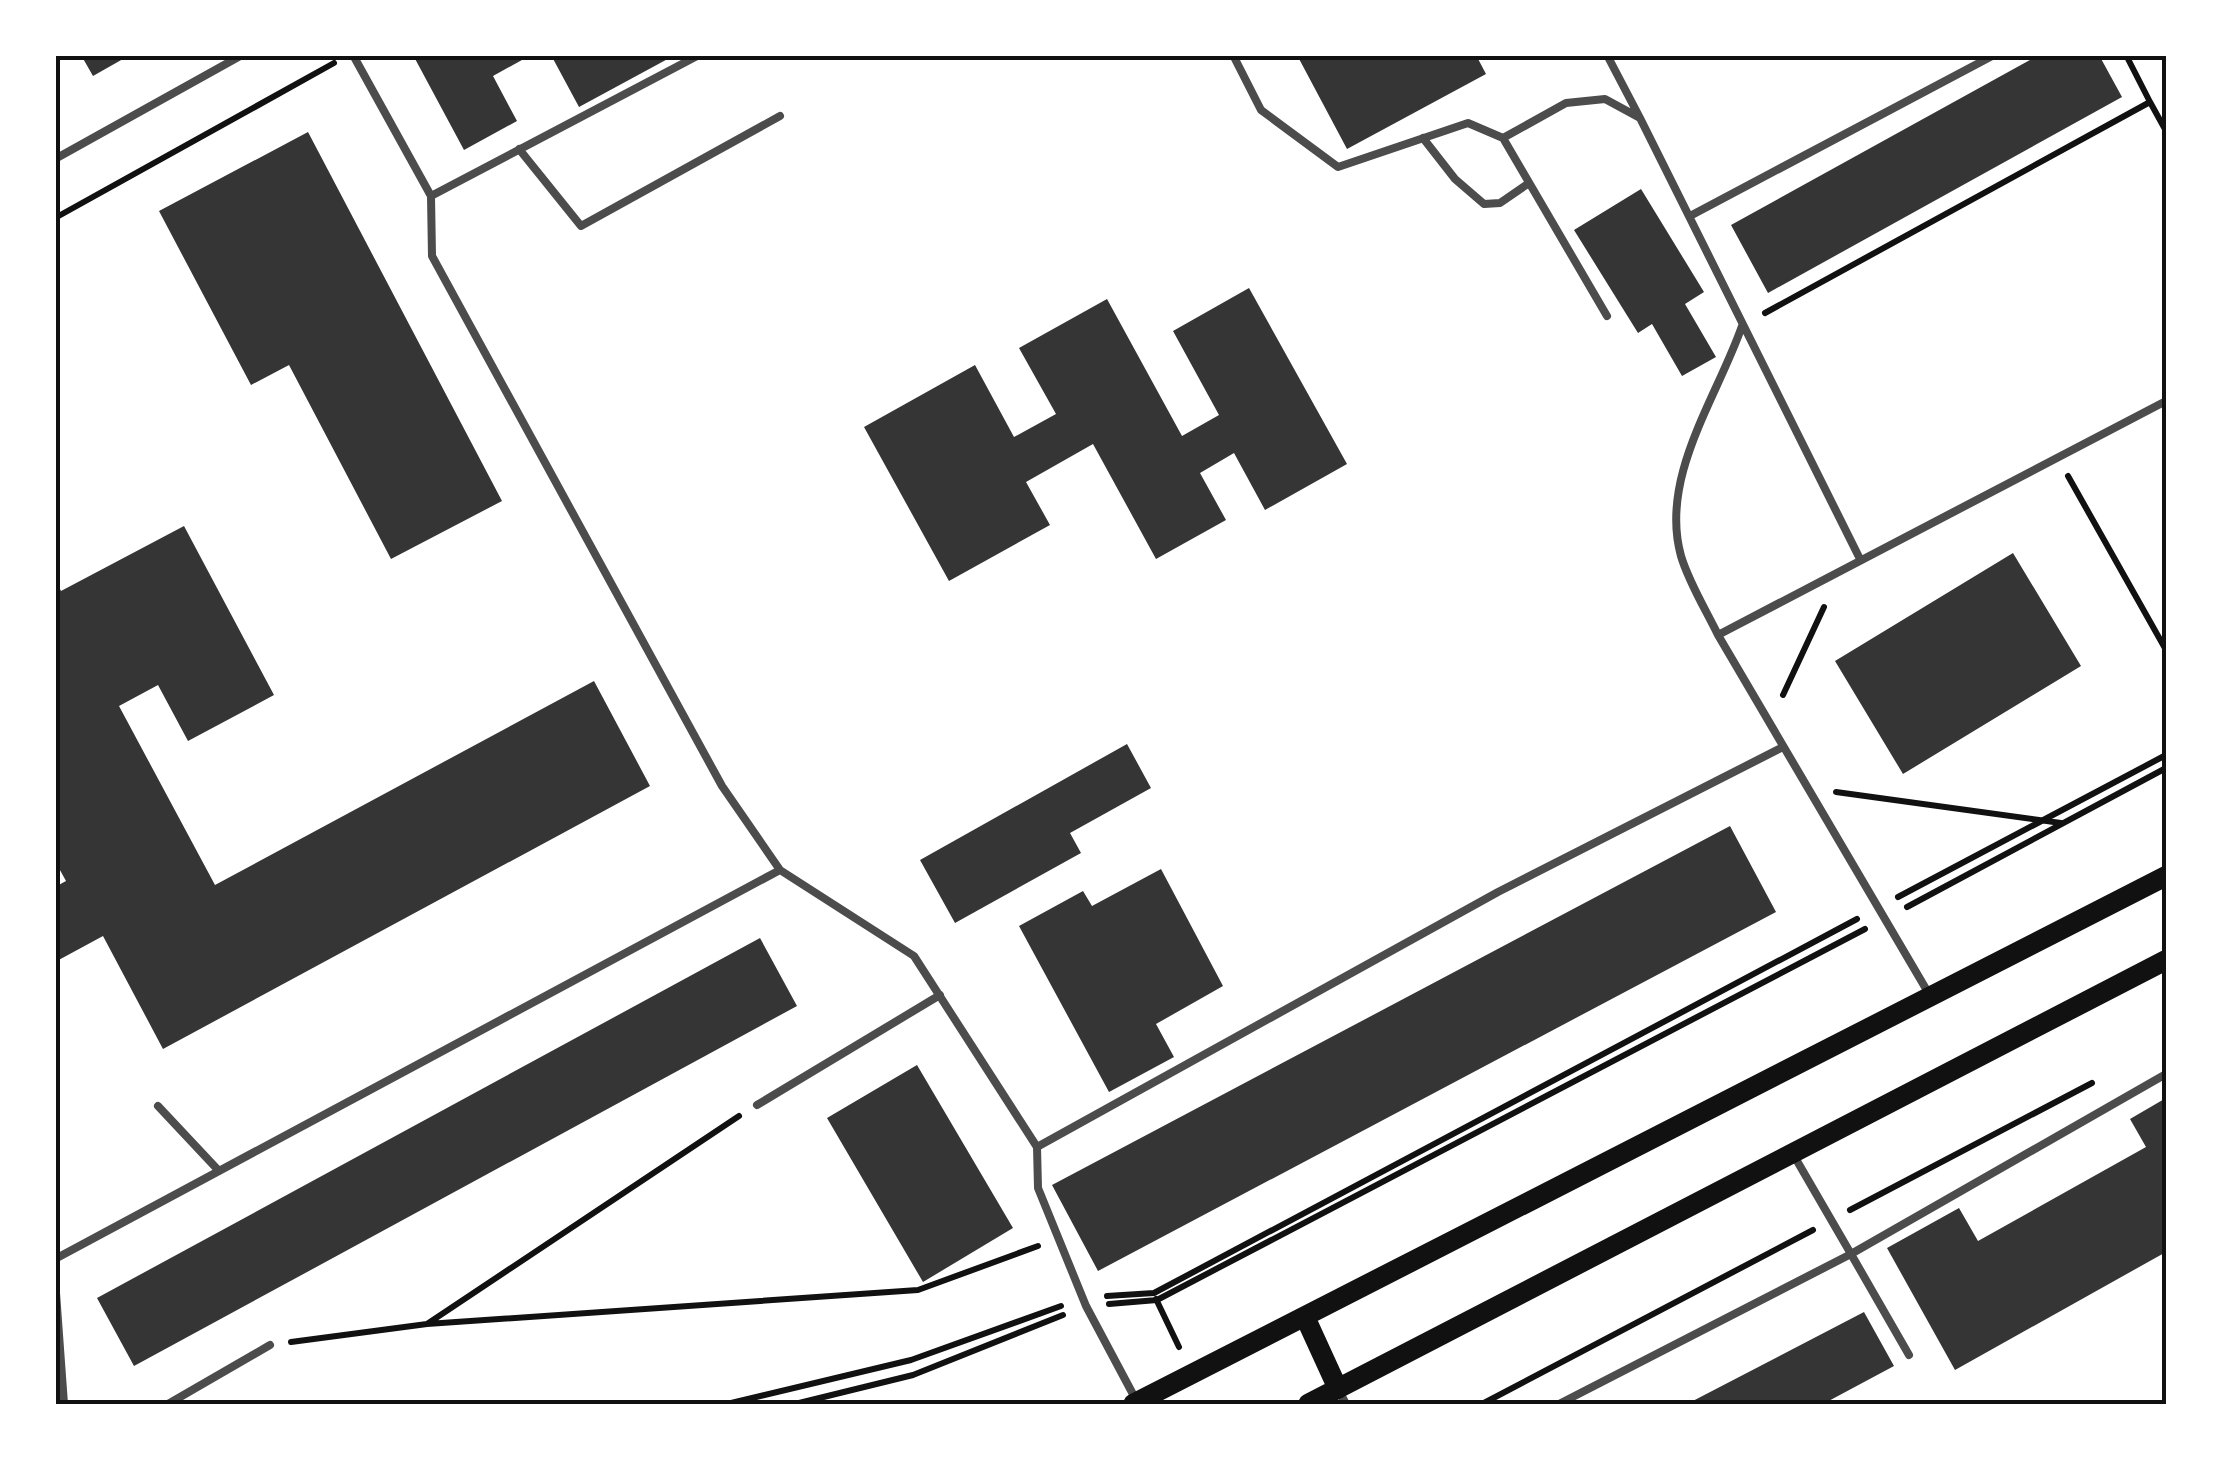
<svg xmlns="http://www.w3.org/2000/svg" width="2221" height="1459" font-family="Manrope,sans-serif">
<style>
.building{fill:#353535}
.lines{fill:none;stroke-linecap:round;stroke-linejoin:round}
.path{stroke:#111;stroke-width:6}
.service{stroke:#4c4c4c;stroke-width:8}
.secondary{stroke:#111;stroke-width:20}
.neatline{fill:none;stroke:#111;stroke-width:4}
</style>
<rect width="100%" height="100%" fill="#fff"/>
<path class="building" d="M 81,55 L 130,55 L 93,76 Z
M 413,55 L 531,55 L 493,76 L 517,121 L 464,150 Z
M 551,55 L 675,55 L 579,107 Z
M 1297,55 L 1476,55 L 1486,74 L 1347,149 Z
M 2039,55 L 2099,55 L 2122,97 L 1768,293 L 1731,225 Z
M 308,132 L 502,501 L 391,559 L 289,365 L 251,385 L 159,211 Z
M 1641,189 L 1704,292 L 1685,304 L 1716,357 L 1682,376 L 1652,324 L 1638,333 L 1574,230 Z
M 1249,288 L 1347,464 L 1265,510 L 1234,453 L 1200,473 L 1226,520 L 1156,559 L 1093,444 L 1026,482 L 1050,525 L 949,581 L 864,427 L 975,365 L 1014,437 L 1056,414 L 1019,348 L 1107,299 L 1182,436 L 1219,415 L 1173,331 Z
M 184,526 L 274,695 L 188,741 L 158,685 L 119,706 L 215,885 L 594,681 L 650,786 L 163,1049 L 103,936 L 55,962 L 55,887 L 66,881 L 55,861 L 55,579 L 61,591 Z
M 2013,553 L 2081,666 L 1903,774 L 1835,661 Z
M 1127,744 L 1151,788 L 1070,833 L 1081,853 L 955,923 L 920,860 Z
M 1730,826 L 1776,912 L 1098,1271 L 1052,1185 Z
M 1161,869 L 1223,986 L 1156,1024 L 1174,1057 L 1109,1092 L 1019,926 L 1083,891 L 1092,906 Z
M 760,938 L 797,1006 L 134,1366 L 97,1298 Z
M 917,1065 L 1013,1228 L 923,1282 L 827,1118 Z
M 2166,1098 L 2166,1252 L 1955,1370 L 1887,1248 L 1959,1208 L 1978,1241 L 2146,1147 L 2130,1119 Z
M 1864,1312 L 1894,1366 L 1823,1404 L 1687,1404 Z"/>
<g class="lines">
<path class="path" d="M 55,73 L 55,75
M 2150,102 L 2166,131
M 55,218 L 334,63
M 1765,313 L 2150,102 L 2126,55
M 2068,476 L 2166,650
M 1783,695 L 1824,607
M 1836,792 L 2061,823
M 1898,897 L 2166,755
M 1907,907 L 2166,768
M 1850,1210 L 2092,1083
M 1107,1296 L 1154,1293 L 1857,919
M 1156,1299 L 1179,1347
M 1109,1304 L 1157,1300 L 1865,929
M 427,1324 L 918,1290 L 1038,1246
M 291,1342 L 427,1324 L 739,1116
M 727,1404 L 911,1360 L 1061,1306
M 795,1404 L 913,1375 L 1063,1315
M 1482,1404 L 1813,1230"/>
<path class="service" d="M 353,55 L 431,196 L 432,256 L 722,786 L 780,870
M 1233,55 L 1261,110 L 1338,167 L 1468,123 L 1503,138 L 1566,103 L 1605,99 L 1640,118 L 1860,559
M 1607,55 L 1640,118
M 1423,138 L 1455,179 L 1484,204 L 1500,203 L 1529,183
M 1503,138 L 1607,316
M 519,149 L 581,226 L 780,116
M 55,159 L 242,55
M 431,196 L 699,55
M 1690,216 L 1994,55
M 1718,635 C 1706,610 1689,583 1681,556 C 1659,477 1717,398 1742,326
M 1929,994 L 1718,635 L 2166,401
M 757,1105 L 940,995
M 158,1106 L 219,1171
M 1037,1147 L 1498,892 L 1783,747
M 1793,1154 L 1851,1254 L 2166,1074
M 55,1259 L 780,870 L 914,956 L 1037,1147 L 1038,1188 L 1086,1306 L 1135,1398
M 55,1279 L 64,1404
M 1338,1389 L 1346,1404
M 168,1404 L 270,1345
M 1559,1404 L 1851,1254 L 1909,1355"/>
<path class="secondary" d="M 1306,1319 L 1338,1389
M 1133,1404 L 2166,876
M 1308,1404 L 2166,960"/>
</g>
<rect width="2221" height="1459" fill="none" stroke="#ffffff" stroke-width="115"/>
<rect x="58" y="58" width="2106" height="1344" class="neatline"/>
</svg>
